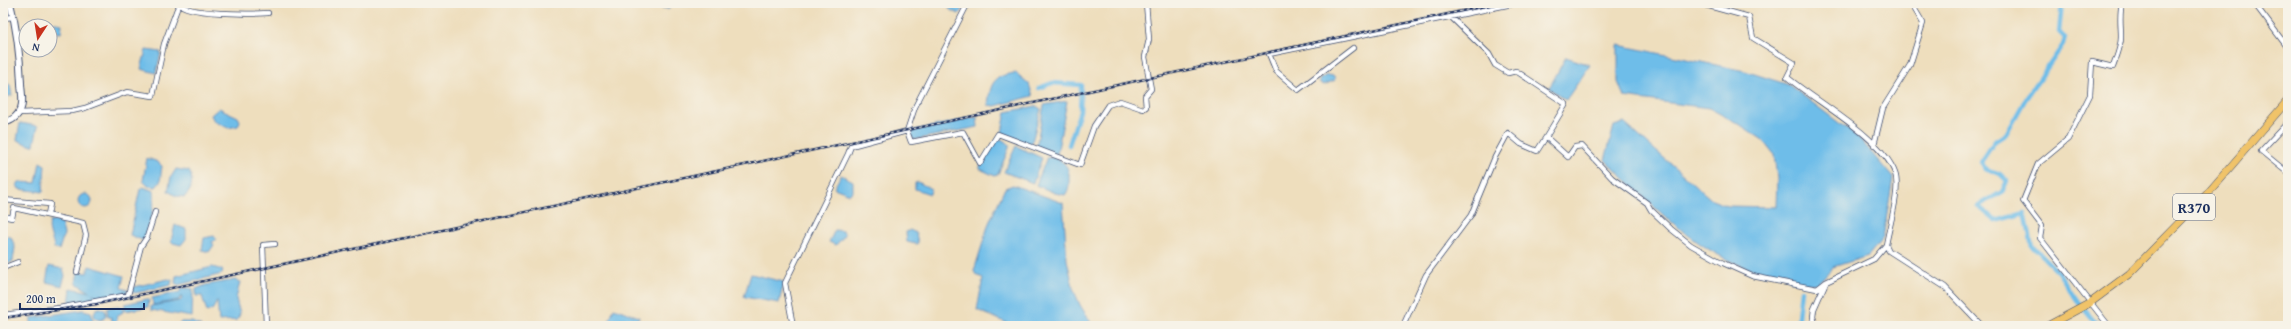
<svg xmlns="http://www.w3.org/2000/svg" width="2291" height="329" font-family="'Gentium Book Plus',serif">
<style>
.water{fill:#6ebde9;stroke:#4476a4}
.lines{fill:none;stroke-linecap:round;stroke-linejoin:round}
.canal{stroke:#6ebde9;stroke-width:4.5}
.minor-casing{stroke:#3b496c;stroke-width:6}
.tertiary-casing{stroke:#3b496c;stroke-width:8}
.secondary-casing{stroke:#3b496c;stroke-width:8}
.primary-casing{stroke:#3b496c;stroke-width:8}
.minor{stroke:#fff;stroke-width:4.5}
.tertiary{stroke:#fff;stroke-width:6}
.secondary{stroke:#f9e7c3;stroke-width:7}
.primary{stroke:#f0c369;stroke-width:7}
.rail-casing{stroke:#1b2f5e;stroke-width:2.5}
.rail{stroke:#f7f3e8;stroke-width:1;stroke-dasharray:3;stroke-linecap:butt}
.labels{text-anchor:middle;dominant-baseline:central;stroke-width:3;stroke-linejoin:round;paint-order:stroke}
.shield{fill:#f7f3e8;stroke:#5d6a87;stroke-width:1}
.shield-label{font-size:15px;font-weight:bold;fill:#1b2f5e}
</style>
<rect width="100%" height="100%" fill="#f7f3e8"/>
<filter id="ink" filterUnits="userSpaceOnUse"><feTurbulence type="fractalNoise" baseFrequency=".025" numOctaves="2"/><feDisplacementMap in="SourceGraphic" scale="8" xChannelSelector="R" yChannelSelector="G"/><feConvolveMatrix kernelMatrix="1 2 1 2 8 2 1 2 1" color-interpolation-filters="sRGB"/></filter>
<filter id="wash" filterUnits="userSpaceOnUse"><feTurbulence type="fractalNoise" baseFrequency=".012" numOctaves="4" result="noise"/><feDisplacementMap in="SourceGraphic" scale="16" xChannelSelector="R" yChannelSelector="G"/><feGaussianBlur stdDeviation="0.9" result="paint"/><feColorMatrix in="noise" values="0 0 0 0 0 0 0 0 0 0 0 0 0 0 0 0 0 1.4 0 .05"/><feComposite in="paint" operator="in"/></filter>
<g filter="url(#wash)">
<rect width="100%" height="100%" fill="#eedebd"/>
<path class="water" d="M 654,3 L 672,3 L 672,4 L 668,9 L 658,7 Z
M 950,3 L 962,3 L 962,9 L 959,14 L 949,9 Z
M 49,22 L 62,24 L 61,33 L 50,32 Z
M 1618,45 L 1745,71 L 1789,85 L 1859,138 L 1893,178 L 1883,238 L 1868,256 L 1833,267 L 1818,283 L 1812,284 L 1790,281 L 1786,272 C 1778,272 1767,273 1759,271 C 1701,258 1647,200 1605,160 L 1614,126 L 1624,123 L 1712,200 L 1728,206 L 1776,207 L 1777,179 L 1774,154 L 1763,140 L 1739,124 L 1709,108 L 1624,97 L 1618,82 Z
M 146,50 L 161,52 L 156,73 L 141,69 Z
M 1566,57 L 1590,65 L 1566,100 L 1549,88 Z
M 1016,73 L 1029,84 L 1033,96 L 995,106 L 988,105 C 990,84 993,75 1016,73 Z
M 1327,75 L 1334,76 L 1335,80 L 1324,85 L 1319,82 L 1320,79 Z
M 3,81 L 10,85 L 12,96 L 3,96 Z
M 1067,101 L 1057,154 L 1036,148 L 1044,105 Z
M 1036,106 L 1041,109 L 1031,145 L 1002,133 L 1006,112 Z
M 219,108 L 238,117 L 240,121 L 238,126 L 228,128 L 214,121 L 211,115 Z
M 977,117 L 978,127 L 913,140 L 910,131 Z
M 20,123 L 38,126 L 34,145 L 29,145 L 17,140 Z
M 1001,139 L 1009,144 L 1009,148 L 998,174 L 995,176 L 980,169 L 980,166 L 997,140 Z
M 1016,146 L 1042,158 L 1033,183 L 1004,172 Z
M 1047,157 C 1061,158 1070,165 1069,179 C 1069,185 1069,190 1065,195 L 1055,193 L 1036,185 Z
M 147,158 L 158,162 L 162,166 L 160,182 L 156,187 L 148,186 L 143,181 Z
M 40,162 L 45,165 L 43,192 L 19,189 L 17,185 L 19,182 L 36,183 Z
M 176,169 L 189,171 C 194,179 192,192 184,197 L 176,196 L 168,191 L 171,177 Z
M 841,175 L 853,181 L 853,191 L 850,194 L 834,188 Z
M 918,182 L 931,189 L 930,194 L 915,189 L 915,183 Z
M 1013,185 L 1063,203 L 1067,260 L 1074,291 L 1080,305 L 1093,326 L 1014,326 L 977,310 L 983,278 L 976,275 L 974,271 L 989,223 L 1005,188 Z
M 143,187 L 154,191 C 155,208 150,223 145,239 L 142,240 L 130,235 L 140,189 Z
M78 201a7 7 0 1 1 14 0a7 7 0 1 1-14 0Z
M 56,220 L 61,223 L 64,234 L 59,250 L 54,248 C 53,239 47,231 50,222 Z
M 175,225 L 186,229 L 186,239 L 181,245 L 173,243 L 171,241 Z
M 835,230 L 843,231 L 845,235 L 836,245 L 829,242 Z
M 910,230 L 916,233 L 918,243 L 916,244 L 907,242 L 906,232 Z
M 3,236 L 11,237 L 15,247 L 13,261 L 3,267 Z
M 214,236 L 216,239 L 212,242 L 214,245 L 209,252 L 202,250 L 204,238 Z
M 49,266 L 63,269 L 65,276 L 62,286 L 46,282 Z
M 89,266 L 124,276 L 121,288 L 128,290 L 126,293 L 97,299 L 93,293 L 95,297 L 93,300 L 69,304 L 71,288 L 90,292 L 76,283 L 78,271 L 87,273 Z
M 212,267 L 223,270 L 222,274 L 178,285 L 175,283 L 176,276 Z
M 751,274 L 784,282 L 779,303 L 744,297 Z
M 168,279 L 172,280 L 171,285 L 135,293 L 132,291 L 134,287 Z
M 235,280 L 240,282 L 236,299 L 240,314 L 237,320 L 219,321 L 217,301 L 213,309 L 207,312 L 202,296 L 196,296 L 196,289 L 206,285 Z
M 188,288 L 193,289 L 192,317 L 151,310 L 151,306 L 180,301 L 182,299 L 181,296 L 179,300 L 153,305 L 152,298 L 180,292 L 181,289 Z
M 147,299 L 149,300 L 148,307 L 125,311 L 125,304 Z
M 118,306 L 123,307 L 123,312 L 118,315 L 115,326 L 111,326 L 112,318 L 108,316 L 107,308 Z
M94 314a6 6 0 1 1 12 0a6 6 0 1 1-12 0Z
M 614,308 L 639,317 L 637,326 L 607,326 Z
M 83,310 L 91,312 L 94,326 L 73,326 L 67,323 L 59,326 L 31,326 L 31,318 Z
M 181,322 L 192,322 L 201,326 L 177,326 Z"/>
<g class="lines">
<path class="canal" d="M 2062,3 L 2059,32 L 2065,38 L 2063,45 L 2025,100 L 2006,134 L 1995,141 L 1981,162 L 1985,168 L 2000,174 L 2007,181 L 2002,192 L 1978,206 L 1996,221 L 2025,213 L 2032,246 L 2058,272 L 2079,303 L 2098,326
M 1039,88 L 1052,83 L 1081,85 L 1080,111 L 1069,145
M 1797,326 L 1801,290"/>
</g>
</g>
<g filter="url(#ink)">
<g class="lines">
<g class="minor-casing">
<path id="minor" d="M 179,3 C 185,15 253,14 268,13
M 1698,3 L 1749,17 L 1753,38 L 1794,63 L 1787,77 C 1816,102 1882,137 1895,173 C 1901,189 1889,227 1886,245 L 1889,251 L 1945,287 L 1982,326
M 2254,3 L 2288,48
M 1450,16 L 1489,54 L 1495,65 L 1508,73 L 1516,71 L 1566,104 L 1546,137
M 3,18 L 14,17
M 1353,48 L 1298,90 L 1276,71 L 1269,54 L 1517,3
M 18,113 L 72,111 L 85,108 L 127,92 L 153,96 L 164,44 L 177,9 L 180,5
M 2288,122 L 2261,151 L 2288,173
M 907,131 L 911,142 L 963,132 L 980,163 L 998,134 L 1080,165 L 1094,126 L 1108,105 L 1120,101 L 1143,109 L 1146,107 L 1145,96 L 1151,89 L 1145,57 L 1149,39 L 1146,3
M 1874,145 L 1883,108 L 1910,65 L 1923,23 L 1911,3
M 3,200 L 50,204 L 48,214
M 3,216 L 12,218 L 14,208 L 83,223 L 86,235 L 77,272
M 3,268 L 18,262
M 3,315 L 59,308 L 128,295 L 141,246 L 147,237 L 155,212
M 266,326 L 263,245 L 275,244
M 793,326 L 785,283 L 848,154 L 851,146 L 907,131 L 915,107 L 968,3
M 1403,326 L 1426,275 L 1471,215 L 1495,157 L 1508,133 L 1521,144 L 1537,151 L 1546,137 L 1568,157 L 1575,147 L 1582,146 L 1612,178 L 1647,203 L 1651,210 L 1671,229 L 1691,245 L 1723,263 L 1752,276 L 1817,289 L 1826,282
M 1816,326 L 1813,317 L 1814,309 L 1826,282 L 1874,259 L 1886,245
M 2109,326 L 2040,238 L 2042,226 L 2023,201 L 2038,164 L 2068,139 L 2090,95 L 2092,62 L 2113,67 C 2116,58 2121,48 2121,37 C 2121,25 2119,15 2122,3"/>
</g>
<g class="tertiary-casing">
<path id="tertiary" d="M 3,123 C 12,121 18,117 21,108 C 24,100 21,91 21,83 C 20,56 17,29 10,3"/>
</g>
<g class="secondary-casing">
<path id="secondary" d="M 3,325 L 6,326"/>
</g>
<g class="primary-casing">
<path id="primary" d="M 2047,326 L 2090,303 L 2129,274 L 2207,194 L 2288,100"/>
</g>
<use href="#minor" class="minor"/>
<use href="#tertiary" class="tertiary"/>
<use href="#secondary" class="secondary"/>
<use href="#primary" class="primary"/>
<g class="rail-casing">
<path id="rail" d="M 3,318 L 97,304 L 1499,3"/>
</g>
<use href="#rail" class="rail"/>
</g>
</g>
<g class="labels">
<rect class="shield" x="2173" y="194" width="42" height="26" rx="3"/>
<g class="shield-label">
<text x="2194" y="207">R370</text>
</g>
</g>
<rect width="2291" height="329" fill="none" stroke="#f7f3e8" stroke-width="16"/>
<g transform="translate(38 38) rotate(192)"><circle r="19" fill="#f7f3e8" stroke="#9fa5b1"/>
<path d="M0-3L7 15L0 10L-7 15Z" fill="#c8321e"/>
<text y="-6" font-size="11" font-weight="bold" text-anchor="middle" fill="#1b2f5e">N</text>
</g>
<path d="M20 303v6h124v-6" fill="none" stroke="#1b2f5e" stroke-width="2"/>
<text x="26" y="303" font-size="12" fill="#1b2f5e" stroke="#f7f3e8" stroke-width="3" paint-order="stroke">200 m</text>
</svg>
